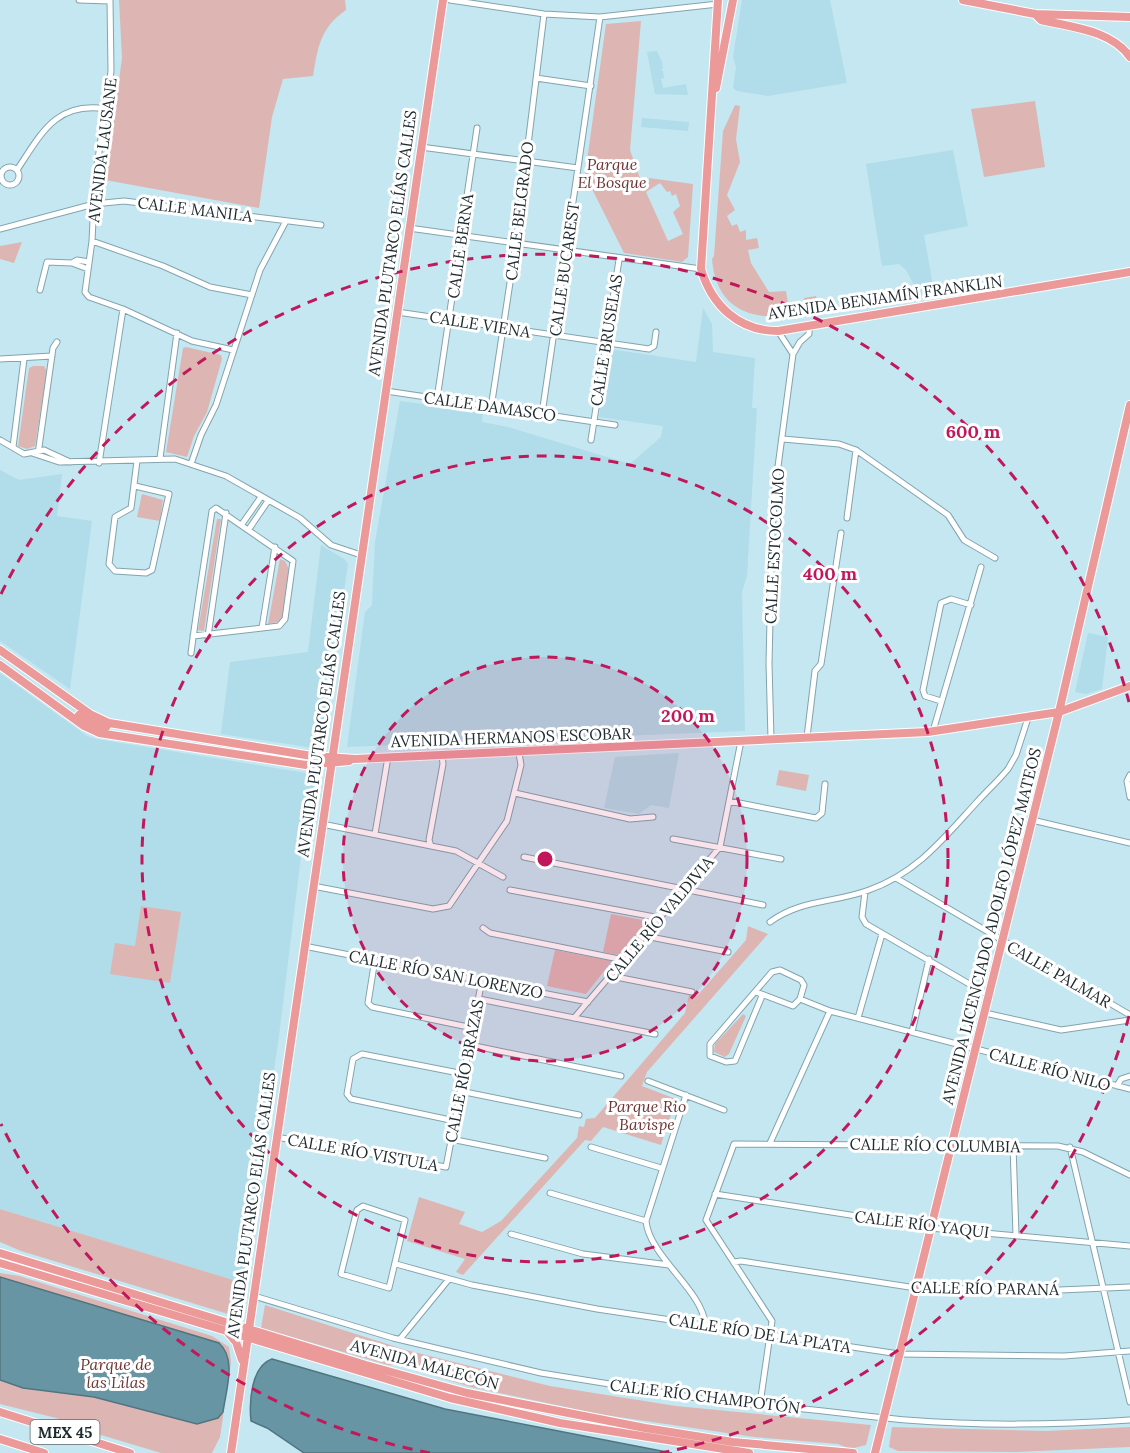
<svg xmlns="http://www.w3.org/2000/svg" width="1130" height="1453" font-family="Lora,serif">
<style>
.built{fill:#b1dce9}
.green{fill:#ddb6b4;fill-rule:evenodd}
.water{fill:#6795a3;stroke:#517580;stroke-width:1.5}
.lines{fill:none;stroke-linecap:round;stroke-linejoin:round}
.minor-casing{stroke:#83a4ae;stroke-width:7}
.primary-casing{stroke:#fff;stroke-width:10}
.minor{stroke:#fff;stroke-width:5}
.primary{stroke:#ec999a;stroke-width:8}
.ring{fill:none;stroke:#c2185b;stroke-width:3;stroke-dasharray:10 8}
.labels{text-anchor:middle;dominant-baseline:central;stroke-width:6;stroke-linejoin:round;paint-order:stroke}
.shield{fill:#fff;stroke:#616a6d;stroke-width:1.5}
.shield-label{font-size:15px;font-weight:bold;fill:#1d2a2e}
.street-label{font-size:16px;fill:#1d2a2e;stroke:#fff}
.park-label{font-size:16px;font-style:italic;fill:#6e3433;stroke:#fff}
.centre{fill:#c2185b;stroke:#fff;stroke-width:3}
.ring-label{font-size:18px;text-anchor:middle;font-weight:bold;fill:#c2185b;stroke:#fff;stroke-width:6;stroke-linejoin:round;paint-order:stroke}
</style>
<rect width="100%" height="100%" fill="#c4e7f1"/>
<path class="built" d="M 742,0 L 830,0 L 847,83 L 768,96 L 737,91 L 733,88 L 736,67 L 733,57 Z
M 657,51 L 662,62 L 663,69 L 660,69 L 663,71 L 664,78 L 661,79 L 663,88 L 686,84 L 688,95 L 655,94 L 647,52 Z
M 642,118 L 689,122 L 688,131 L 641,127 Z
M 953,150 L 968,226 L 924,235 L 934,291 L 919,294 L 906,270 L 899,264 L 882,266 L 866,164 Z
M 703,308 L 712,324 L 713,352 L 755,358 L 752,408 L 757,408 L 747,576 L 742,592 L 745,731 L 347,747 L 365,612 L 372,605 L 375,542 L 400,401 L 483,412 L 482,422 L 508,427 L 630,464 L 661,437 L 663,426 L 599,417 L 609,349 L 696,362 Z
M 0,470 L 19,480 L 62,474 L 57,516 L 92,521 L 70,689 L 0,641 Z
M 321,545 L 344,559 L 348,564 L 321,749 L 221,734 L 230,662 L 308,652 Z
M 1088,633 L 1108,637 L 1102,689 L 1086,694 L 1075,692 Z
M 0,673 L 87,736 L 96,739 L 307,773 L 315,779 L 311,819 L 307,821 L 301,856 L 279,1036 L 243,1283 L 0,1209 Z
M 679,753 L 669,808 L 651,805 L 639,814 L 604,808 L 615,757 Z"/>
<path class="green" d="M 119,0 L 345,0 L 346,10 C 320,28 318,47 313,76 L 283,79 L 272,117 L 259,208 L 105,180 L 122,58 Z
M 641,21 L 630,150 L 642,184 L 649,183 L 649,178 L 693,184 L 688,257 L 682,262 L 624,253 L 585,175 L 606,24 ZM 660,183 L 667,192 L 670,191 L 672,196 L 676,194 L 680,206 L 673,212 L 683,234 L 668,241 L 646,192 Z
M 1035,101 L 1045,167 L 984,177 L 971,109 Z
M 735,105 L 740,106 L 736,139 L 740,162 L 727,195 L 735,210 L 727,216 L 732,226 L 737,224 L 740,232 L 746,230 L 746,240 L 757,238 L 759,248 L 748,250 L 751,263 L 769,292 L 786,291 L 789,310 L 805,307 L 804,298 L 816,296 L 819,312 C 770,322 717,322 712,259 L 714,256 L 723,131 Z
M 22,242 L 14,263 L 0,259 L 0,246 Z
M 186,347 L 221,355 L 222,359 L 207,412 L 194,436 L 187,457 L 166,452 L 183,348 Z
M 33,366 L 44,366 L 47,371 L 35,446 L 27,449 L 18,446 L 29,368 Z
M 142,494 L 163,500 L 160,521 L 137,517 Z
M 217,519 L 221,519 L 204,631 L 198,630 Z
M 280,559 L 285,561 L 289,569 L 282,621 L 268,624 Z
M 779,770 L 809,775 L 806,791 L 776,785 Z
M 141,906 L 181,912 L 170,983 L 110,974 L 115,943 L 135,946 Z
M 611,914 L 648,921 L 619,955 L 603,952 Z
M 748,926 L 768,934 L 647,1072 L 642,1086 L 676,1099 L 661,1145 L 603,1127 L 591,1141 L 585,1140 L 463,1275 L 456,1272 L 465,1259 L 407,1241 L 419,1197 L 465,1212 L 459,1224 L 482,1232 L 501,1221 L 577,1138 L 579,1126 L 584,1127 L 586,1119 L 595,1118 L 685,1013 L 689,995 L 697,996 L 746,940 Z
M 555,950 L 612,961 L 586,994 L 547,986 Z
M 743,1014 L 746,1016 L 729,1054 L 725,1057 L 714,1052 L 715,1044 Z
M 0,1209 L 243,1283 L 238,1317 L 21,1251 L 0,1242 Z
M 0,1273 L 19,1276 L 212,1336 L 229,1347 L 231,1362 L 220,1437 L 212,1453 L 161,1453 L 91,1432 L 56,1418 L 0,1404 Z
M 265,1305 L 406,1350 L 550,1386 L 676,1406 L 871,1425 L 866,1445 L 850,1449 L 838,1444 L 754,1437 L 598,1414 L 471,1387 L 398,1365 L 388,1365 L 261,1328 Z
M 892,1427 L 1046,1431 L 1130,1427 L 1130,1447 L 1015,1452 L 898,1451 L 889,1447 Z"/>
<path class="water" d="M 0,1277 L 219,1343 C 237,1359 226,1390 223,1412 L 218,1418 L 197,1424 L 94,1397 L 23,1388 L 0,1380 Z
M 272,1359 L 445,1409 L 672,1453 L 304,1453 L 267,1428 L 251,1421 C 249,1402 251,1366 272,1359 Z"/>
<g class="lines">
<g class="minor-casing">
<path id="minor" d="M 79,0 L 110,1
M 110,0 L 111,71 L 95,179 L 92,241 L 85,292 L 89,297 L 123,309 L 192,341 L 233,350
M 450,0 L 544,14 L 600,17 L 718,4
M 536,78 L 591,86
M 421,147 L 578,168
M1 176a9 9 0 1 1 18 0a9 9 0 1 1-18 0Z
M 17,170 C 41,134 56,101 106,109
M 409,228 L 701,269
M 0,229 L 94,204 L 124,201 L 321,225
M 92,241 L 163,266 L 210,287 L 252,295
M 72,263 L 77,260 L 89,262
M 40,290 L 47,262 L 72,263 L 88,269
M 397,312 L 649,349 L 654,346 L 656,332
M 778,331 L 793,354
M 0,359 L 52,356
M 386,391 L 615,425
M 437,399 L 477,128
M 491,408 L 516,243 L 544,14
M 542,414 L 600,17
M 783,439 L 839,444 L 856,450 L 948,515 L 964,540 L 995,558
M 0,440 L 24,454 L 44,450 L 70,462
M 591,440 L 619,260
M 13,447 L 24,359
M 32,453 L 59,462 L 175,459 L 226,476 L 300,518 L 331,545 L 361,555
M 38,454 L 53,348 L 57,342
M 160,458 L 177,333
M 99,463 L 123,309
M 191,464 L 201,435 L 216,405 L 260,270 L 286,221
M 135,486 L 169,494 L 152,570 L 146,573 L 115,571 L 109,564 L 115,517 L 131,508 L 137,461
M 847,518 L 856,450
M 242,524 L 261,497
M 249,529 L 268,501
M 262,628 L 275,547
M 208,636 L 226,513
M 191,653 C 197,606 205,558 212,511 L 216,508 L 293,561 L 285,619 L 279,626 L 193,636
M 941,701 L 925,696 L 923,690 L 941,603 L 951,599 L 971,605
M 933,731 L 981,567
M 807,737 L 815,671 L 821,664 L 841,533
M 771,739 L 769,663 L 772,532 L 775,489 L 793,354 L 800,342 L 809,334 L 809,326
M 1130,775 L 1127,781 L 1130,797
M 515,793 L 630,819 L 653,817
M 729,801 L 816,818 L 822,813 L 825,784
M 1032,820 L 1130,843
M 322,824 L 456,851 L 503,877
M 375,834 L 388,757
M 673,839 L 781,859
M 431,846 L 429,840 L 443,764 L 442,755
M 524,857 L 763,905
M 896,878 L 1130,1015
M 313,886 L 433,909 L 449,906 L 507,821 L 521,765 L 519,753
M 510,890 L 660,918
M 865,892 L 862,917 L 866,924 L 990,996
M 770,922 C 801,899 835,903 869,890 C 917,873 944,838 977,802 C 987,791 998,781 1008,769 L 1016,755 L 1028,718
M 483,928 L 490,933 L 624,960
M 645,936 L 728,952
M 304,946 L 588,1002
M 375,959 L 368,1003 L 372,1007 L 473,1028
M 611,976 L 692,992
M 756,992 L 793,1006 L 800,999 L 804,985 L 801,980 L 780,970 L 772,972 L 710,1044 L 710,1056 L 726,1062 L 735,1061 L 762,996
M 479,999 L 655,1034
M 800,999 L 830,1011 L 1130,1089
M 985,1013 L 1061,1030 L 1130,1020
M 574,1018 L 720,847 L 741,741
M 858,1018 L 882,934
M 912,1032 L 929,959
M 470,1045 L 621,1076
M 648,1081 L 724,1110
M 1117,1086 L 1121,1079 L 1130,1076
M 460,1091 L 579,1115
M 686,1095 L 646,1221 C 649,1256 703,1291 705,1324
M 455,1121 L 351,1099 L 347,1094 L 353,1059 L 362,1054 L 464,1074
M 276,1137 L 446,1167 L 482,980
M 451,1139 L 545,1158
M 770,1143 L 830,1011
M 1013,1146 L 1016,1235
M 591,1147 L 661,1168
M 1070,1147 L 1130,1402
M 550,1193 L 646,1221
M 715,1194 L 940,1229 L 1130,1246
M 363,1206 L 405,1220 L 389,1288 L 341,1274 L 357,1210 Z
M 511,1234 L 583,1254 L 669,1265
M 734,1262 L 741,1261 L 916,1288 L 1060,1290 L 1130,1287
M 396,1264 L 472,1285 L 597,1309 L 899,1354 L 1064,1356 L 1130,1351
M 254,1296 L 393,1338 L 541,1373 L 728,1403 C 788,1405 847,1415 906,1420 C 980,1426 1056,1425 1130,1420
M 400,1339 L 449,1279
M 760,1404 L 772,1321 L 706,1220 L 734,1144 L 1058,1146 L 1083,1152 L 1130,1175"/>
</g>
<g class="primary-casing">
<path id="primary" d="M 718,0 L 701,269 C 712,306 739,331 778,331 L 1130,272
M 963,0 L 1035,14 L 1130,17
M 1035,14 L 1041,20 C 1071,27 1111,30 1130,57
M 716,88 L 733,0
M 0,650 L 90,714 L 109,723 L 312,756 L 355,759 L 928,732 L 1059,712 L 1130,686
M 0,665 L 84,726 L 99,733 L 306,765 L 349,761
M 79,715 L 92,724 L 106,727 L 109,723
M 0,1253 L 366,1365 L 467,1393 L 645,1428 L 733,1442 L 853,1453
M 0,1263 L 450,1398 L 560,1423 L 749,1453
M 229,1334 L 236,1342 L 242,1360
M 0,1412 L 130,1453
M 0,1439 L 44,1453
M 231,1453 L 443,0
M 875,1453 L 1059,712 L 1130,405"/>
</g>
<use href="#minor" class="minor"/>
<use href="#primary" class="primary"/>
</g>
<circle cx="545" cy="859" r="202" fill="#c2185b" fill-opacity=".12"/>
<g class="ring">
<circle cx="545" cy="859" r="202"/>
<circle cx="545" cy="859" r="403"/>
<path d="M1129 1016A605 605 0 0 1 660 1453M430 1453A605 605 0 0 1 1 1124M1 594A605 605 0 0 1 1129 702"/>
</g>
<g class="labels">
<rect class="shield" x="30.5" y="1420" width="69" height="24" rx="4.5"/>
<g class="shield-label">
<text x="65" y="1432">MEX 45</text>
</g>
<g class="street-label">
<text transform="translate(102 150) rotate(-83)">AVENIDA LAUSANE</text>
<text transform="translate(195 209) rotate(7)">CALLE MANILA</text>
<text transform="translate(519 211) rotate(-83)">CALLE BELGRADO</text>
<text transform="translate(392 243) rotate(-82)">AVENIDA PLUTARCO ELÍAS CALLES</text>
<text transform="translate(460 246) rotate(-82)">CALLE BERNA</text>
<text transform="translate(564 269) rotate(-82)">CALLE BUCAREST</text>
<text transform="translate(885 297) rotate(-8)">AVENIDA BENJAMÍN FRANKLIN</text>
<text transform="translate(480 324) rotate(9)">CALLE VIENA</text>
<text transform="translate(606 340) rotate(-81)">CALLE BRUSELAS</text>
<text transform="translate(490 406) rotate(8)">CALLE DAMASCO</text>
<text transform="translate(774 546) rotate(-87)">CALLE ESTOCOLMO</text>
<text transform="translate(321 724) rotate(-82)">AVENIDA PLUTARCO ELÍAS CALLES</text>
<text transform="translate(511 737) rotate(-2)">AVENIDA HERMANOS ESCOBAR</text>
<text transform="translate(659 919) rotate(-50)">CALLE RÍO VALDIVIA</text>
<text transform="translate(991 926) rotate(-76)">AVENIDA LICENCIADO ADOLFO LÓPEZ MATEOS</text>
<text transform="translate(446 974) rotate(11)">CALLE RÍO SAN LORENZO</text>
<text transform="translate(1059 974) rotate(30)">CALLE PALMAR</text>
<text transform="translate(1050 1069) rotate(15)">CALLE RÍO NILO</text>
<text transform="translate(464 1071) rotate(-79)">CALLE RÍO BRAZAS</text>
<text transform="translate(935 1145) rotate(1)">CALLE RÍO COLUMBIA</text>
<text transform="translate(363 1152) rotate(10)">CALLE RÍO VISTULA</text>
<text transform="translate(251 1205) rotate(-82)">AVENIDA PLUTARCO ELÍAS CALLES</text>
<text transform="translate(922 1224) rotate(7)">CALLE RÍO YAQUI</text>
<text transform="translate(985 1288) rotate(1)">CALLE RÍO PARANÁ</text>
<text transform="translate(760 1333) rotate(9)">CALLE RÍO DE LA PLATA</text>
<text transform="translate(425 1364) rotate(15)">AVENIDA MALECÓN</text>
<text transform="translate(705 1396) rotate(7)">CALLE RÍO CHAMPOTÓN</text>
</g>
<g class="park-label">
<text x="612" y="164">Parque<tspan x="612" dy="18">El Bosque</tspan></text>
<text x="647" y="1106">Parque Rio<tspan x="647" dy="18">Bavispe</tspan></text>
<text x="116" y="1364">Parque de<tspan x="116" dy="18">las Lilas</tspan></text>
</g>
</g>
<circle cx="545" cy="859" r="9" class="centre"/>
<g class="ring-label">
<text x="973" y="438">600 m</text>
<text x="830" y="580">400 m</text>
<text x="688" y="722">200 m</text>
</g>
</svg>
